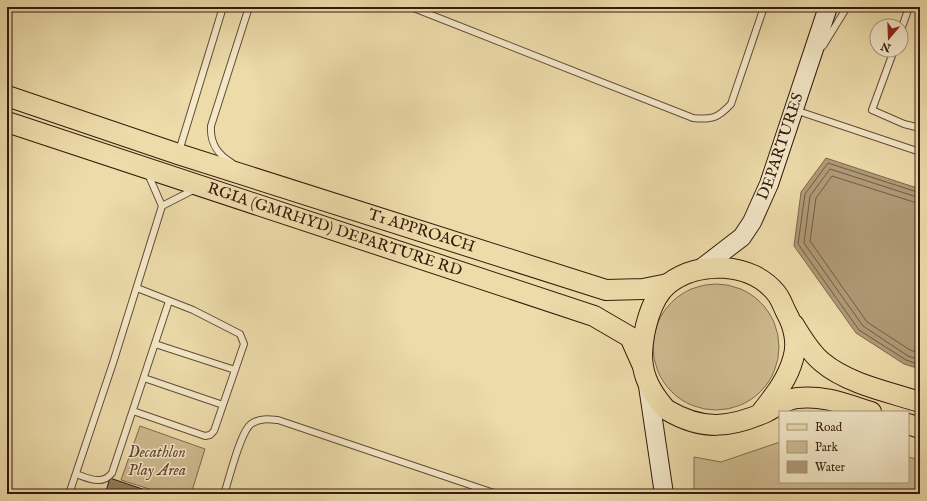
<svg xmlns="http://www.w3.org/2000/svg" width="927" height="501" font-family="'IM FELL English',serif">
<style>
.green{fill:#ceba8f;stroke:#826a4e}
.water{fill:#af9975;stroke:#7f664c}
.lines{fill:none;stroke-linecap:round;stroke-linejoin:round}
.shore{stroke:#725a42;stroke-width:1}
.building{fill:#957e5f;stroke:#361a0e}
.lane-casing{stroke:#644a35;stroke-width:8}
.secondary-casing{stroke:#361a0e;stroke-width:20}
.primary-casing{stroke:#361a0e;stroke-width:22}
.lane{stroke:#f3e8c8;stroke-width:6}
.secondary{stroke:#f3e8c8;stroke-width:18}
.primary{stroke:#eddbaa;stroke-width:20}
.labels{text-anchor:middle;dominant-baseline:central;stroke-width:3;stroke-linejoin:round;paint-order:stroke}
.street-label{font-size:16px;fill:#361a0e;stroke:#f3e8c8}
.park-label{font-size:16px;font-style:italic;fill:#644a35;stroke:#f3e8c8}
</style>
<rect width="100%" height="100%" fill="#eddbaa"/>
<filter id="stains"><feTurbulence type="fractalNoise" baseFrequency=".005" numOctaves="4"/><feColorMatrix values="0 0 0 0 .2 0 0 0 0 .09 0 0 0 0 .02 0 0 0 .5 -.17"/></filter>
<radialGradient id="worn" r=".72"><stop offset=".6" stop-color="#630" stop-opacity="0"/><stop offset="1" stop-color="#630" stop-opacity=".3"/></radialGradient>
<path class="green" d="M653 347a63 63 0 1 1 126 0a63 63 0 1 1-126 0Z
M 140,426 L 205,449 L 191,494 L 165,494 L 121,480 Z
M 780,442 L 780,482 L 908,482 L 908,457 L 920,460 L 920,494 L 694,494 L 694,457 L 721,462 Z"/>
<path class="water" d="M 826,158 L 920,189 L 920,369 L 904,364 L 856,333 L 794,246 L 801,192 Z"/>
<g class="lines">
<path class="shore" d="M 920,193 L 828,163 L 805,194 L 798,244 L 859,330 L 906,360 L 920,365
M 920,198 L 830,169 L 810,196 L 804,243 L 863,326 L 908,356 L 920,360
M 920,204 L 832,176 L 816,198 L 810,241 L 867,322 L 910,350 L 920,353"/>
</g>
<path class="building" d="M 110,478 L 157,494 L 105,494 Z"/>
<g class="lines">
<g class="lane-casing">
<path id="lane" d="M 411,7 L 693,118 C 712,120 718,118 731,104 L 764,7
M 901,30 L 909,7
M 823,46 L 847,7
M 894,50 L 872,110 L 904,124 L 920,128
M 795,110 L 920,152
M 179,151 L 223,7
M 232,163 C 217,154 210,143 211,126 L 249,7
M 162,206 L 195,189
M 155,344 L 235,370
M 144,378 L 223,405
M 133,411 L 205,436 L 210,435 L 214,431 L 244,344 L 240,334 L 193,310 L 137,288
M 76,474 C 88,478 102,486 112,473 L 169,301
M 69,494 L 113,363 L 162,206 L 148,174
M 224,494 C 229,480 240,432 251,424 C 260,418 268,419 278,420 L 497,494"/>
</g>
<g class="secondary-casing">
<g id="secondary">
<path id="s1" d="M 703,267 L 742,237 L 752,222 L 769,184 L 828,7"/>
<path d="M 648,386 L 664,494"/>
</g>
</g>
<g class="primary-casing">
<g id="primary">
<path id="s2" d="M 7,96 L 178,154 L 606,290 L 643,289 L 668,284"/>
<path id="s3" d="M 7,122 L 594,316 L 630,337 L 642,364"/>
<path d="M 794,325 C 802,338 810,352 822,362 C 848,384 889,392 920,402"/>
<path d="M 760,414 C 773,397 787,381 793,359 C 798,344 794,326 786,312 C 783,306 781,299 776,293 C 751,262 699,260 668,284 C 650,299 643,332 642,354 C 642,373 648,386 659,401 C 662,404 664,408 667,410 C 702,431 730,428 766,412 C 775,407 787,399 797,398 C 824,395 845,404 871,412"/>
<path d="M 908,424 L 920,428"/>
</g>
</g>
<use href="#lane" class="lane"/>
<use href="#secondary" class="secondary"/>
<use href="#primary" class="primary"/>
</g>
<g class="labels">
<g class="street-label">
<text stroke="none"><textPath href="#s1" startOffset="148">DEPARTURES</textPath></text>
<text stroke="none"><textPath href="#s3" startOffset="345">RGIA (GMRHYD) DEPARTURE RD</textPath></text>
<text stroke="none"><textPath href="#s2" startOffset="436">T1 APPROACH</textPath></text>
</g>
<g class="park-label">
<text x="157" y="453">Decathlon<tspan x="157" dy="18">Play Area</tspan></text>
</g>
</g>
<rect width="927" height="501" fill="none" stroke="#eddbaa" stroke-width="24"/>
<rect x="8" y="8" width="911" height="485" fill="none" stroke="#361a0e" stroke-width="2"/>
<rect x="12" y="12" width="903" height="477" fill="none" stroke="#361a0e"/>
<rect x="779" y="411" width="130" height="72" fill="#f3e8c8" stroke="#a7967e"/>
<rect x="787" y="424" width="20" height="6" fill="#eddbaa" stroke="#a7967e"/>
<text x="815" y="431" font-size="12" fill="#361a0e">Road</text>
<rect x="787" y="441" width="20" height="12" fill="#ceba8f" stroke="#a7967e"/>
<text x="815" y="451" font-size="12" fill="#361a0e">Park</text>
<rect x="787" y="461" width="20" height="12" fill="#af9975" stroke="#a7967e"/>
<text x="815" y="471" font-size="12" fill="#361a0e">Water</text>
<g transform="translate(889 38) rotate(199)"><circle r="19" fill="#f3e8c8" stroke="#a7967e"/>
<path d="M0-3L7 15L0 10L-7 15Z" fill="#8f2418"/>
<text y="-6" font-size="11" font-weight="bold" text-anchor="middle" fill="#361a0e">N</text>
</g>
<rect width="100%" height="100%" filter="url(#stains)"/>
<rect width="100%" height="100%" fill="url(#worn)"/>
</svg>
